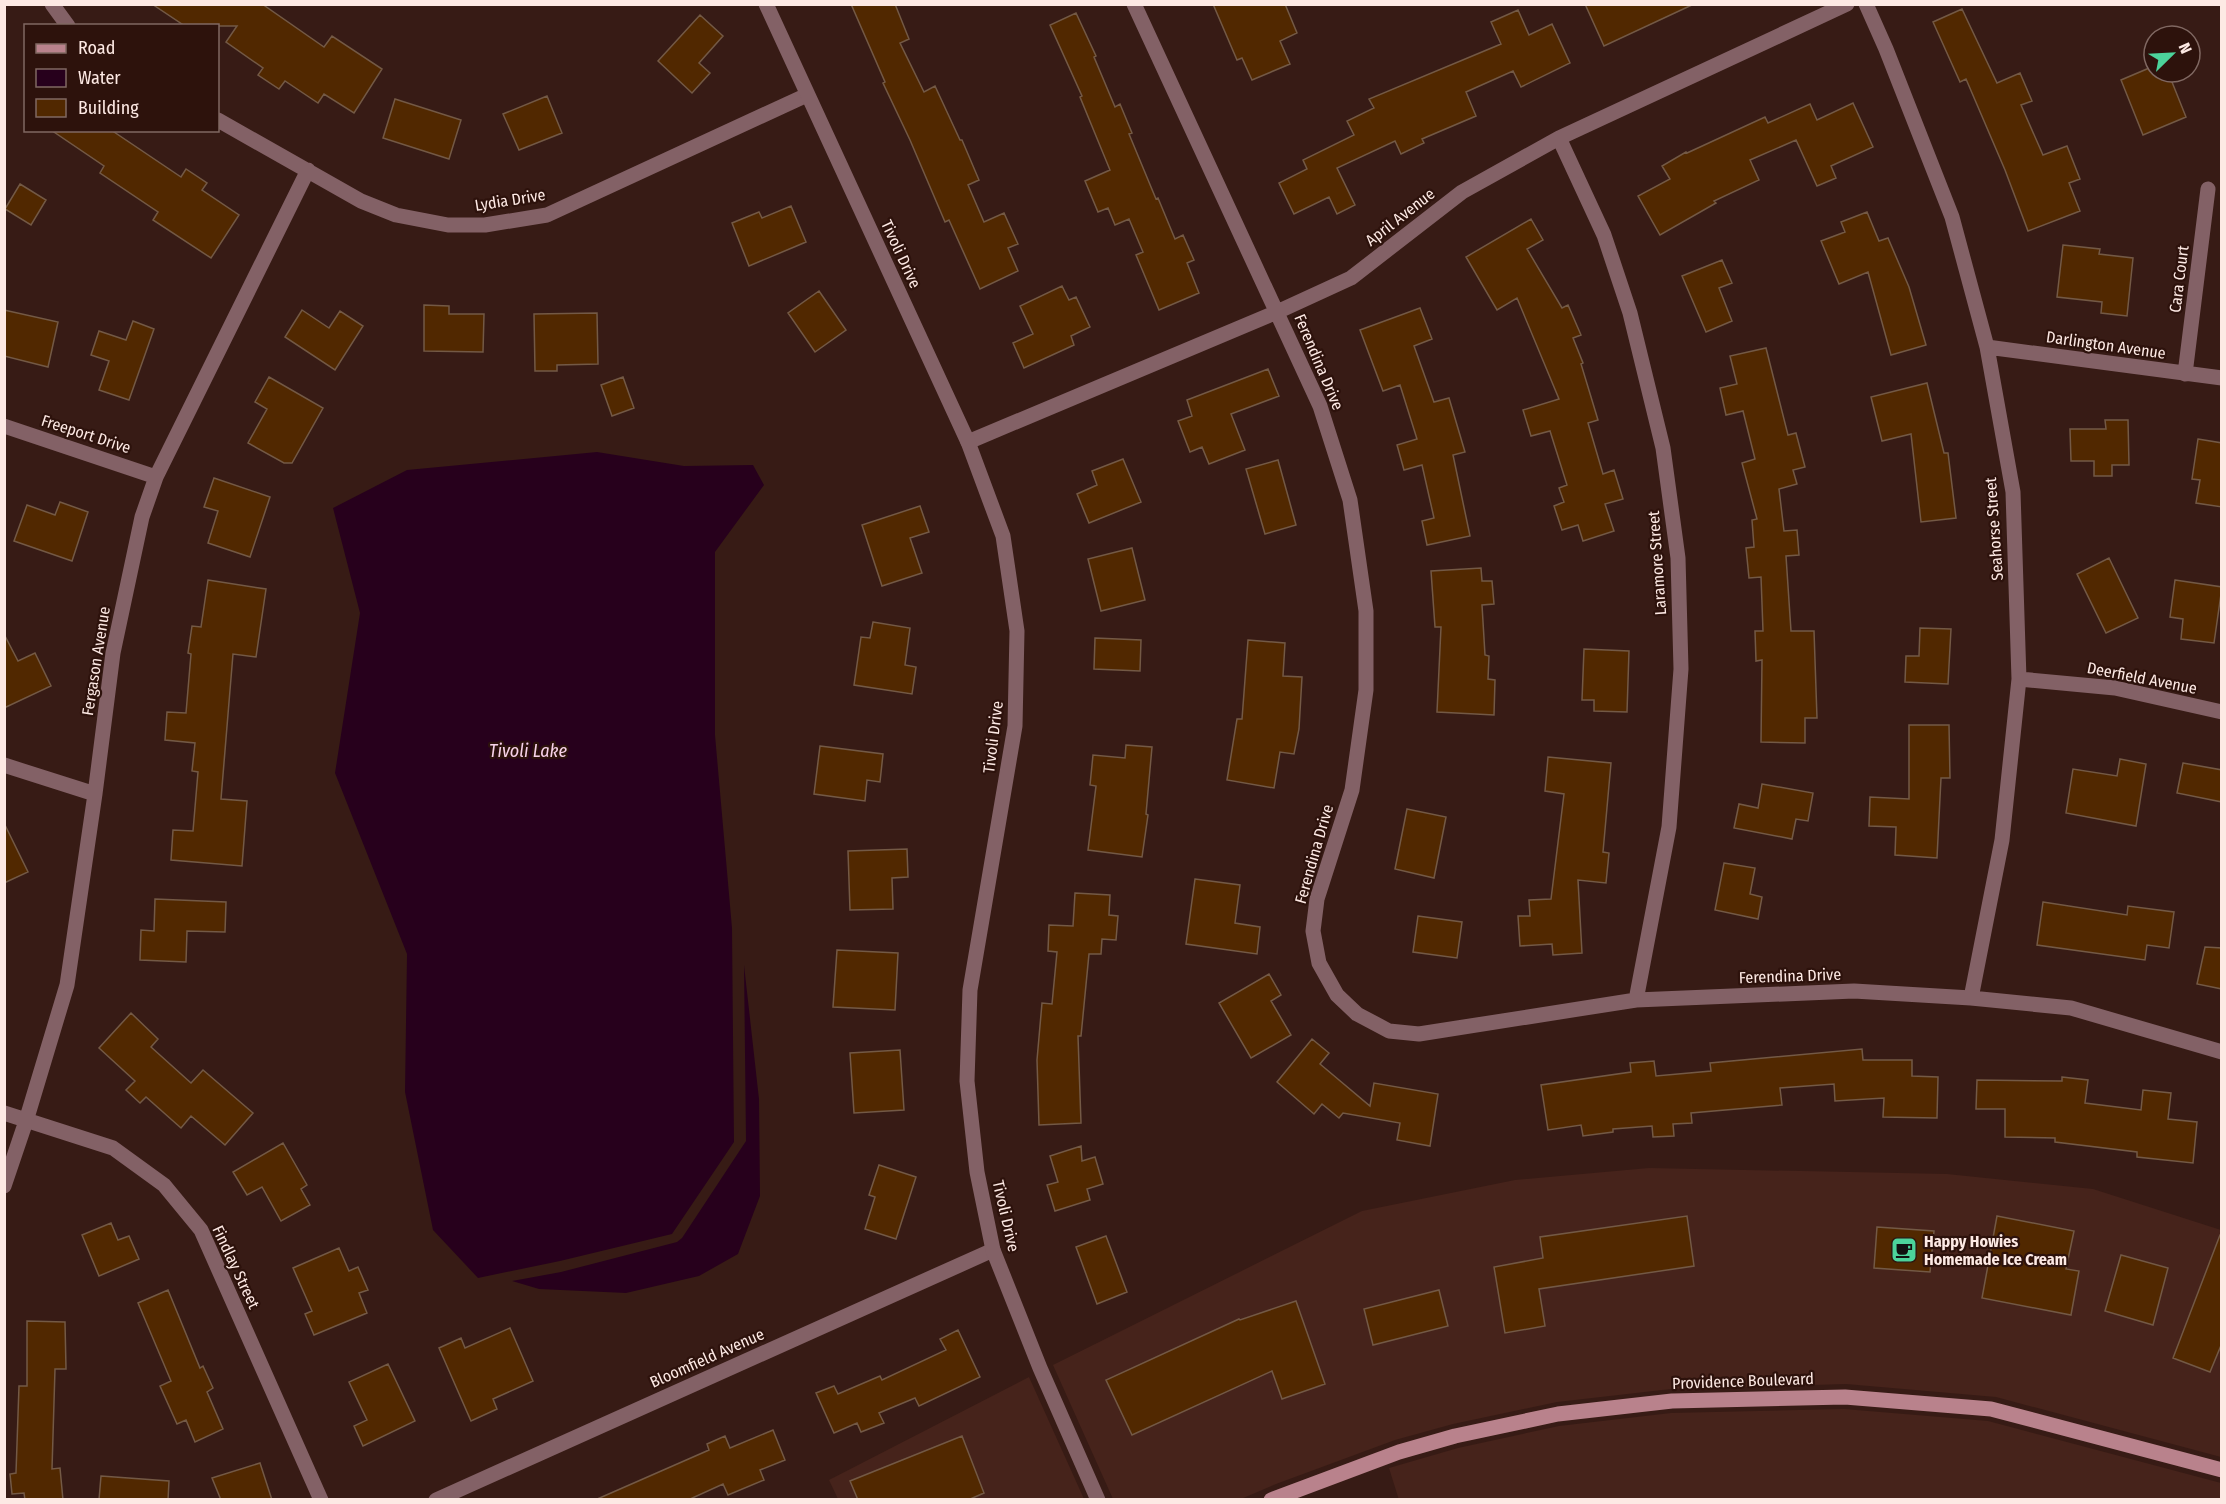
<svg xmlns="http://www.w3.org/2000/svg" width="2226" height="1504" font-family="'Fira Sans Condensed',sans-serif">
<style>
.built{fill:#46231b}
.water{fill:#27001c}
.building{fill:#512800;stroke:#735945;stroke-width:1.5}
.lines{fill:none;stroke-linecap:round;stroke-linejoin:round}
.minor{stroke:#836166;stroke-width:15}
.tertiary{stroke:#836166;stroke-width:15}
.secondary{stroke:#b9828c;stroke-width:15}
.labels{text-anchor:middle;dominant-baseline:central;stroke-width:4.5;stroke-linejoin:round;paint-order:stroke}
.street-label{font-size:16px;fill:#fde9e4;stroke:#2d120c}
.poi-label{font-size:16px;font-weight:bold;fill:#fde9e4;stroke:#2d120c;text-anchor:start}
.water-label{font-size:18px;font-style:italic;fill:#f8d2e9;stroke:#2d120c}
</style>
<rect width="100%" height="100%" fill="#371b15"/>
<path class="built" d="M 1649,1168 L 1947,1174 L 2093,1189 L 2221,1230 L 2221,1457 L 1996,1397 L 1846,1384 L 1671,1389 L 1557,1402 L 1453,1424 L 1395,1440 L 1276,1484 L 1241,1499 L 1113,1499 L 1053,1365 L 1362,1211 L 1515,1180 Z
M 1029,1377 L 1084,1499 L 838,1499 L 829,1480 Z
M 1844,1409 L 1988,1421 L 2221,1483 L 2221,1499 L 1399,1500 L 1389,1468 L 1458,1448 L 1559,1426 L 1671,1413 Z"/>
<path class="water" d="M 597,452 L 684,466 L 753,465 L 764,485 L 715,552 L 715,735 L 732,928 L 734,1142 L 672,1234 L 560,1261 L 478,1278 L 433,1230 L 405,1092 L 407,954 L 335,773 L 360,613 L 333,508 L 407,470 Z
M 744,965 L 759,1099 L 760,1196 L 738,1254 L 699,1276 L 626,1293 L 539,1289 L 512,1281 L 561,1272 L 677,1242 L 682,1238 L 746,1141 Z"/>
<path class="building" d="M 152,4 L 262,4 L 324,47 L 332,36 L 382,69 L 354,113 L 324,94 L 318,103 L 285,81 L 279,89 L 258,75 L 263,68 L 226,42 L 237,26 L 185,26 Z
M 851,4 L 895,4 L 909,39 L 900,43 L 924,92 L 935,86 L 960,140 L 962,140 L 979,180 L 968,185 L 984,222 L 1004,213 L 1018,244 L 1008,248 L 1018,271 L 980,289 L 949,220 L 945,222 L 910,140 L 883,83 L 885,82 Z
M 1213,4 L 1285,4 L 1297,33 L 1280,41 L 1290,64 L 1252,80 L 1242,58 L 1237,60 Z
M 1585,4 L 1694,4 L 1604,46 Z
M 1962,9 L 1997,83 L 2020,73 L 2032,101 L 2021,105 L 2043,155 L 2067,146 L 2080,179 L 2069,183 L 2080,211 L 2028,231 L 2005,170 L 1966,79 L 1960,82 L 1933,22 Z
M 1518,10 L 1529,35 L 1552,24 L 1570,63 L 1521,87 L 1513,71 L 1466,92 L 1476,116 L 1422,139 L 1424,143 L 1401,154 L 1395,141 L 1337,168 L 1355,205 L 1337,214 L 1329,197 L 1294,214 L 1279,183 L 1307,169 L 1303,160 L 1354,135 L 1347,121 L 1374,108 L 1369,99 L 1501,44 L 1491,22 Z
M 1076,13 L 1096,56 L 1094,57 L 1115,107 L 1120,104 L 1132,133 L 1129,134 L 1156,199 L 1158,198 L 1175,239 L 1183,235 L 1194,260 L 1187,263 L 1199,293 L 1159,310 L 1136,255 L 1143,252 L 1129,219 L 1115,225 L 1108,208 L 1098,212 L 1085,181 L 1110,170 L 1080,97 L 1082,96 L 1050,25 Z
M 700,15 L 723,36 L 699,63 L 710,73 L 692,93 L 658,61 Z
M 2154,66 L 2154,72 L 2168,72 L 2186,117 L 2143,135 L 2121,80 Z
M 547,96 L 562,133 L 519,150 L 503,114 Z
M 395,99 L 461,120 L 449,159 L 383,138 Z
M 1853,103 L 1873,147 L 1831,166 L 1836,178 L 1817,186 L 1796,140 L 1750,160 L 1759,180 L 1714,201 L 1716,203 L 1660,235 L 1638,196 L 1670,179 L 1662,166 L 1686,152 L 1687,153 L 1765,117 L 1768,123 L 1810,104 L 1817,120 Z
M 51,130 L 111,130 L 181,177 L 186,169 L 207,183 L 202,190 L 239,215 L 211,258 L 153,220 L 158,212 L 100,173 L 104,166 Z
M 20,184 L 46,200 L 31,225 L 5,209 Z
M 791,206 L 806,242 L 749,266 L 732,223 L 759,212 L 762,218 Z
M 1867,212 L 1879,241 L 1888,238 L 1909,287 L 1926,345 L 1891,355 L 1868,272 L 1839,284 L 1821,241 L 1845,232 L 1841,222 Z
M 1531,219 L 1543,240 L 1527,249 L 1562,308 L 1568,305 L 1581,335 L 1573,338 L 1583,363 L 1581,364 L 1598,420 L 1588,423 L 1603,474 L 1614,470 L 1623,499 L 1605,504 L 1614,531 L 1583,541 L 1578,525 L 1562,530 L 1554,506 L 1564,502 L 1559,488 L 1567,485 L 1550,431 L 1531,436 L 1523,410 L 1559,399 L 1517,298 L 1497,310 L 1466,257 Z
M 2063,245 L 2100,249 L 2099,254 L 2133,258 L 2127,316 L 2101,313 L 2102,302 L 2057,297 Z
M 1722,260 L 1732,283 L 1719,288 L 1732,321 L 1706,332 L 1682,276 Z
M 1062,286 L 1069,300 L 1076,297 L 1090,327 L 1071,336 L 1074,345 L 1024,368 L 1013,343 L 1033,334 L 1020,306 Z
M 819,291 L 846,330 L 815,352 L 788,313 Z
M 424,305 L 449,306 L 449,314 L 484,314 L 483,352 L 424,351 Z
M 1420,308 L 1432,339 L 1414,346 L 1434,402 L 1449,398 L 1465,452 L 1453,455 L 1470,536 L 1427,545 L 1422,521 L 1434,518 L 1422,465 L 1404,470 L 1397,445 L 1417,439 L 1400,385 L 1383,391 L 1360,330 Z
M 4,310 L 58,322 L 48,367 L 4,356 Z
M 302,310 L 329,328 L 340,311 L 363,326 L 335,370 L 285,337 Z
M 597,313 L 598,364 L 557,365 L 557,371 L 535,371 L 534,314 Z
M 133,321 L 154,329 L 129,400 L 99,390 L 109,361 L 91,355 L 99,331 L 126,340 Z
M 1766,348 L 1788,435 L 1796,433 L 1805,467 L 1793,470 L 1797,484 L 1779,489 L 1784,531 L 1797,530 L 1799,555 L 1786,556 L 1791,631 L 1814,631 L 1817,718 L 1805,718 L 1805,743 L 1761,742 L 1762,660 L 1756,661 L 1755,631 L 1763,631 L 1761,577 L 1749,578 L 1746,548 L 1754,547 L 1752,520 L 1757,519 L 1742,463 L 1755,459 L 1743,411 L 1726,415 L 1720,388 L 1737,384 L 1730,356 Z
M 1268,369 L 1279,396 L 1231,414 L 1245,450 L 1209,464 L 1202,447 L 1190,452 L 1178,421 L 1192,416 L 1187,400 Z
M 269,377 L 323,408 L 292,463 L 284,463 L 248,443 L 267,409 L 255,402 Z
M 623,377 L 634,408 L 612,416 L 601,385 Z
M 1927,383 L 1944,453 L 1948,453 L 1956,518 L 1921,522 L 1911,434 L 1882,441 L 1871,397 Z
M 2105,420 L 2128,420 L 2129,465 L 2112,465 L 2112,476 L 2094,476 L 2094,461 L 2071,461 L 2070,429 L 2106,429 Z
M 2198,439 L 2222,443 L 2222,507 L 2196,503 L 2200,480 L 2192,479 Z
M 1123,459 L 1141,502 L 1089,523 L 1077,494 L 1097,485 L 1092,471 Z
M 1278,460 L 1296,525 L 1265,534 L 1246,469 Z
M 214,478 L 270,497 L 250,557 L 208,543 L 218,511 L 204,507 Z
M 60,502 L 88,512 L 72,561 L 14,541 L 27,505 L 55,515 Z
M 920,506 L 929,532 L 910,538 L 922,573 L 882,586 L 862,525 Z
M 1132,548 L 1145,600 L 1101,611 L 1088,559 Z
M 2109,558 L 2138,618 L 2106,633 L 2077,574 Z
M 1481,568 L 1482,581 L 1492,581 L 1494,604 L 1482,605 L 1485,655 L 1489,656 L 1488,679 L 1495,680 L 1494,715 L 1437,712 L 1441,627 L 1435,627 L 1431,571 Z
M 208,580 L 266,589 L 256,657 L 233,654 L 221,799 L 247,801 L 242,866 L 171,860 L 173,830 L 193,831 L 198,772 L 192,771 L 195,743 L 165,740 L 167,712 L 186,713 L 191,654 L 188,653 L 192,626 L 201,627 Z
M 2175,580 L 2222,587 L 2214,643 L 2181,639 L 2183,619 L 2170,617 Z
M 873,622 L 910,628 L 905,665 L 916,667 L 912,694 L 854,685 L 861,637 L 870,638 Z
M 1920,628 L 1951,629 L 1948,684 L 1905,682 L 1906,656 L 1919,656 Z
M 4,634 L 18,661 L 35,653 L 51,686 L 4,708 Z
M 1095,638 L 1141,640 L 1140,671 L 1094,669 Z
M 1248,640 L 1285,643 L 1283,676 L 1302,677 L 1299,729 L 1294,754 L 1280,752 L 1274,788 L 1227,780 L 1237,719 L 1242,719 Z
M 1584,649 L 1629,651 L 1627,712 L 1594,711 L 1594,700 L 1582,700 Z
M 1909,725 L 1949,725 L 1950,778 L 1941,778 L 1937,858 L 1895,855 L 1896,827 L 1869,826 L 1870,797 L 1909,799 Z
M 1126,745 L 1152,747 L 1146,814 L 1148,815 L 1142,857 L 1088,850 L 1096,786 L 1090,785 L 1093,755 L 1125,758 Z
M 820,746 L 883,754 L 880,782 L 867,780 L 865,801 L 814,794 Z
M 1548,757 L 1611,763 L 1603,852 L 1609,853 L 1606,883 L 1578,880 L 1582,953 L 1553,955 L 1552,944 L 1520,946 L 1518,916 L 1530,916 L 1529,900 L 1551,899 L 1564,794 L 1545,791 Z
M 2120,759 L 2146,764 L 2136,826 L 2066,813 L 2073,769 L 2117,776 Z
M 2183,763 L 2222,770 L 2222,802 L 2177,793 Z
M 1762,784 L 1813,793 L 1808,821 L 1796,819 L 1792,839 L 1734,828 L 1739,804 L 1758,808 Z
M 1407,809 L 1446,817 L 1434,878 L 1395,869 Z
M 4,823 L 28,872 L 4,883 Z
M 907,849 L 908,877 L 892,878 L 893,909 L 850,910 L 848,851 Z
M 1724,863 L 1755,868 L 1750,894 L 1762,897 L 1758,919 L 1715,910 Z
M 1195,879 L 1240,885 L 1235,923 L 1260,927 L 1257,954 L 1186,944 Z
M 1075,893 L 1110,895 L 1109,915 L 1118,916 L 1116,940 L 1102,939 L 1101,954 L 1089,954 L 1081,1036 L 1078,1036 L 1081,1123 L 1039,1125 L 1037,1060 L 1042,1003 L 1052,1004 L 1057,952 L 1048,951 L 1049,925 L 1073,926 Z
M 155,899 L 226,902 L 225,932 L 187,931 L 186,962 L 140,960 L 141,930 L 154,931 Z
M 2043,902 L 2127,915 L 2128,906 L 2174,912 L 2169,948 L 2147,945 L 2145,960 L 2037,945 Z
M 1418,916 L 1462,922 L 1457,958 L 1413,952 Z
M 2205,947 L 2222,948 L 2222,989 L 2197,984 Z
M 837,950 L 898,953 L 895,1010 L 833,1007 Z
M 1269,974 L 1281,995 L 1271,1001 L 1291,1035 L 1251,1058 L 1219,1003 Z
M 131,1013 L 158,1039 L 151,1047 L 191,1083 L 203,1070 L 253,1113 L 225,1145 L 191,1116 L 181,1128 L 146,1097 L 140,1103 L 126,1090 L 135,1081 L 99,1048 Z
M 1312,1039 L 1329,1053 L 1320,1064 L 1370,1106 L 1374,1083 L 1438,1094 L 1430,1146 L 1397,1140 L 1400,1123 L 1343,1113 L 1339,1118 L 1322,1104 L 1314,1114 L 1277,1082 Z
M 1862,1049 L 1863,1060 L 1912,1060 L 1912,1076 L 1938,1077 L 1937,1118 L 1883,1117 L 1884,1098 L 1835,1101 L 1834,1084 L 1780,1088 L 1782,1105 L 1691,1113 L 1692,1123 L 1673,1124 L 1674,1136 L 1653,1137 L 1652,1126 L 1613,1129 L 1613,1132 L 1583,1136 L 1581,1125 L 1548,1130 L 1541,1085 L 1631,1072 L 1630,1063 L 1654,1061 L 1656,1076 L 1711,1071 L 1710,1063 Z
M 900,1050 L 904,1110 L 854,1113 L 850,1053 Z
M 2062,1077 L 2088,1080 L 2085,1103 L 2141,1110 L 2143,1090 L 2171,1093 L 2168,1119 L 2197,1122 L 2193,1163 L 2137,1157 L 2137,1152 L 2055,1142 L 2055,1138 L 2005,1137 L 2005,1109 L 1976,1109 L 1977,1080 L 2062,1081 Z
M 283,1143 L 307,1185 L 301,1189 L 310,1205 L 281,1221 L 262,1187 L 247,1195 L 233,1172 Z
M 1081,1146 L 1082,1161 L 1095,1157 L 1103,1184 L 1087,1189 L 1090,1200 L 1055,1211 L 1047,1185 L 1058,1182 L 1050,1156 Z
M 879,1165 L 916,1177 L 896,1239 L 865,1229 L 875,1197 L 869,1195 Z
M 1687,1216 L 1694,1266 L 1539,1289 L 1545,1326 L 1505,1333 L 1494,1267 L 1543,1258 L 1540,1237 Z
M 1997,1216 L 2074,1231 L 2066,1269 L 2079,1271 L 2071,1315 L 1982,1298 Z
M 111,1223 L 118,1240 L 129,1236 L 139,1259 L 99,1276 L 82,1235 Z
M 1877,1227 L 1934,1231 L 1930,1272 L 1874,1268 Z
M 2220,1235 L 2222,1235 L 2222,1343 L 2210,1372 L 2173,1358 Z
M 1106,1236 L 1127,1292 L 1097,1304 L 1076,1247 Z
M 339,1248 L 349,1271 L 358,1267 L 368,1290 L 359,1293 L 367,1313 L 314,1335 L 305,1314 L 312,1311 L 293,1268 Z
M 2121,1255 L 2168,1268 L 2153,1325 L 2105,1311 Z
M 168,1290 L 200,1368 L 203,1366 L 213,1388 L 207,1392 L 223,1429 L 195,1442 L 186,1420 L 177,1424 L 160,1386 L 171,1381 L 138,1303 Z
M 1439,1290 L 1448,1326 L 1373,1345 L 1364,1309 Z
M 1296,1301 L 1325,1384 L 1282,1399 L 1272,1371 L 1132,1435 L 1106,1380 L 1239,1319 L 1240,1320 Z
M 27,1321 L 65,1322 L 66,1369 L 55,1369 L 52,1469 L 60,1468 L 63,1500 L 25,1500 L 24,1493 L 12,1494 L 10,1474 L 16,1473 L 19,1386 L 27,1386 Z
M 510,1328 L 533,1381 L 493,1399 L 497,1409 L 471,1421 L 439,1348 L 461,1338 L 465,1348 Z
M 958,1330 L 980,1377 L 919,1406 L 915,1398 L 879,1413 L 884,1423 L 861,1432 L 857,1423 L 834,1433 L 816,1393 L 834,1386 L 838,1394 L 880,1376 L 882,1380 L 946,1350 L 940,1339 Z
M 388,1364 L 415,1421 L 363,1446 L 354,1426 L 367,1420 L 349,1382 Z
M 773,1430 L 785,1460 L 760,1470 L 764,1480 L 728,1495 L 723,1484 L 688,1500 L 595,1500 L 709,1450 L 707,1444 L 725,1436 L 730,1448 Z
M 962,1436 L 984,1493 L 968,1500 L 858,1500 L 850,1481 Z
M 260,1463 L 272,1500 L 221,1500 L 212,1478 Z
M 101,1476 L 169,1481 L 168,1500 L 99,1500 Z"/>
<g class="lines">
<path class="minor" d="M 52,4 L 68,26
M 1134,4 L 1320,406 L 1350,500 L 1366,611 L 1366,690 L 1352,790 L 1317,899 L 1313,931 L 1319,963 L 1337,995 L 1357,1014 L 1389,1031 L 1419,1034 L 1636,1000 L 1854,991 L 1971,998 L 2071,1008 L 2222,1052
M 1866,4 L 1886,49 L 1952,217 L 1987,347 L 2013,492 L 2019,679 L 2002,840 L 1971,998
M 218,120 L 361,201 L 396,215 L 448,225 L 485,225 L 547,215 L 807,95
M 1559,138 L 1604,235 L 1630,313 L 1663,448 L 1678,558 L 1681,669 L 1669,827 L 1636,1000
M 1987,347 L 2222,378
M 2185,374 L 2208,189
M 4,426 L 156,477
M 968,442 L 1277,312 L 1351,278 L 1462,192 L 1559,138 L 1847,4
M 2019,679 L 2115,688 L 2222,712
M 4,765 L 95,794
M 4,1113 L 113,1148 L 164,1185 L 201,1230 L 321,1500
M 4,1186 L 26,1121 L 67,985 L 95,794 L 113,653 L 142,517 L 156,477 L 308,170
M 436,1500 L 993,1250"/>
<path class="tertiary" d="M 766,4 L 968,442 L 1003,536 L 1017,631 L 1015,726 L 970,990 L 967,1081 L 977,1172 L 993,1250 L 1040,1368 L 1098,1500"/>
<path class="secondary" d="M 1271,1500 L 1399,1452 L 1455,1436 L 1558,1414 L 1672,1401 L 1845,1397 L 1991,1409 L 2222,1470"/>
</g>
<defs>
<g id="cafe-square" transform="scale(1.35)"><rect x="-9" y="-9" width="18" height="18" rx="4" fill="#4cd39b" stroke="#2d120c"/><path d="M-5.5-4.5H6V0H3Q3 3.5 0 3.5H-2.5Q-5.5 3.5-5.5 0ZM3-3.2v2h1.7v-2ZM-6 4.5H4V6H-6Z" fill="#111"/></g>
</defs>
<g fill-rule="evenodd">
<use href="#cafe-square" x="1904" y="1250"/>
</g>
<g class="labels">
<g class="street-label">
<text transform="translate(510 200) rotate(-9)">Lydia Drive</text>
<text transform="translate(1400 217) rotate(-38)">April Avenue</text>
<text transform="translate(901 254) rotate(65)">Tivoli Drive</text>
<text transform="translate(2179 279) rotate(-83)">Cara Court</text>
<text transform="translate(2106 345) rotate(8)">Darlington Avenue</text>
<text transform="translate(1319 362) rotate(67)">Ferendina Drive</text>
<text transform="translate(86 434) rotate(18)">Freeport Drive</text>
<text transform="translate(1994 529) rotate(-94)">Seahorse Street</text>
<text transform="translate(1657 563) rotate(-94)">Laramore Street</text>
<text transform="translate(96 661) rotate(-81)">Fergason Avenue</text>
<text transform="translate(2142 678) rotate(11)">Deerfield Avenue</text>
<text transform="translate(993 737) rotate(-83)">Tivoli Drive</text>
<text transform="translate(1314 854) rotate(-74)">Ferendina Drive</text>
<text transform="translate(1790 976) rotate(-2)">Ferendina Drive</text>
<text transform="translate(1006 1216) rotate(77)">Tivoli Drive</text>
<text transform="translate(236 1267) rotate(65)">Findlay Street</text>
<text transform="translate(707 1358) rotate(-24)">Bloomfield Avenue</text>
<text transform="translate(1743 1381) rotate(-2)">Providence Boulevard</text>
</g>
<g class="poi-label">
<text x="1924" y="1241">Happy Howies<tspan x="1924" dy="18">Homemade Ice Cream</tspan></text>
</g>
<g class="water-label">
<text x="528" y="751">Tivoli Lake</text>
</g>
</g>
<rect width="2226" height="1504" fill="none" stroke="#fde9e4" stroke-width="12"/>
<rect x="24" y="24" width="195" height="108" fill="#2d120c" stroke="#806862" stroke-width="1.5"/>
<rect x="36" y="44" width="30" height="9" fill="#b9828c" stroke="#806862" stroke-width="1.5"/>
<text x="78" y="54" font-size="18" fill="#fde9e4">Road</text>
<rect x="36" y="69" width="30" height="18" fill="#27001c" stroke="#806862" stroke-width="1.5"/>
<text x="78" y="84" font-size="18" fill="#fde9e4">Water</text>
<rect x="36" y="99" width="30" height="18" fill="#512800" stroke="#806862" stroke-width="1.5"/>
<text x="78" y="114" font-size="18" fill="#fde9e4">Building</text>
<g transform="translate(2172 54) rotate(66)"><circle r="28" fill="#2d120c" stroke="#806862" stroke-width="1.5"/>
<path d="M0-4.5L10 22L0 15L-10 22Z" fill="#4cd39b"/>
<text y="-9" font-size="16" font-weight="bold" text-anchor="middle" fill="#fde9e4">N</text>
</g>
</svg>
